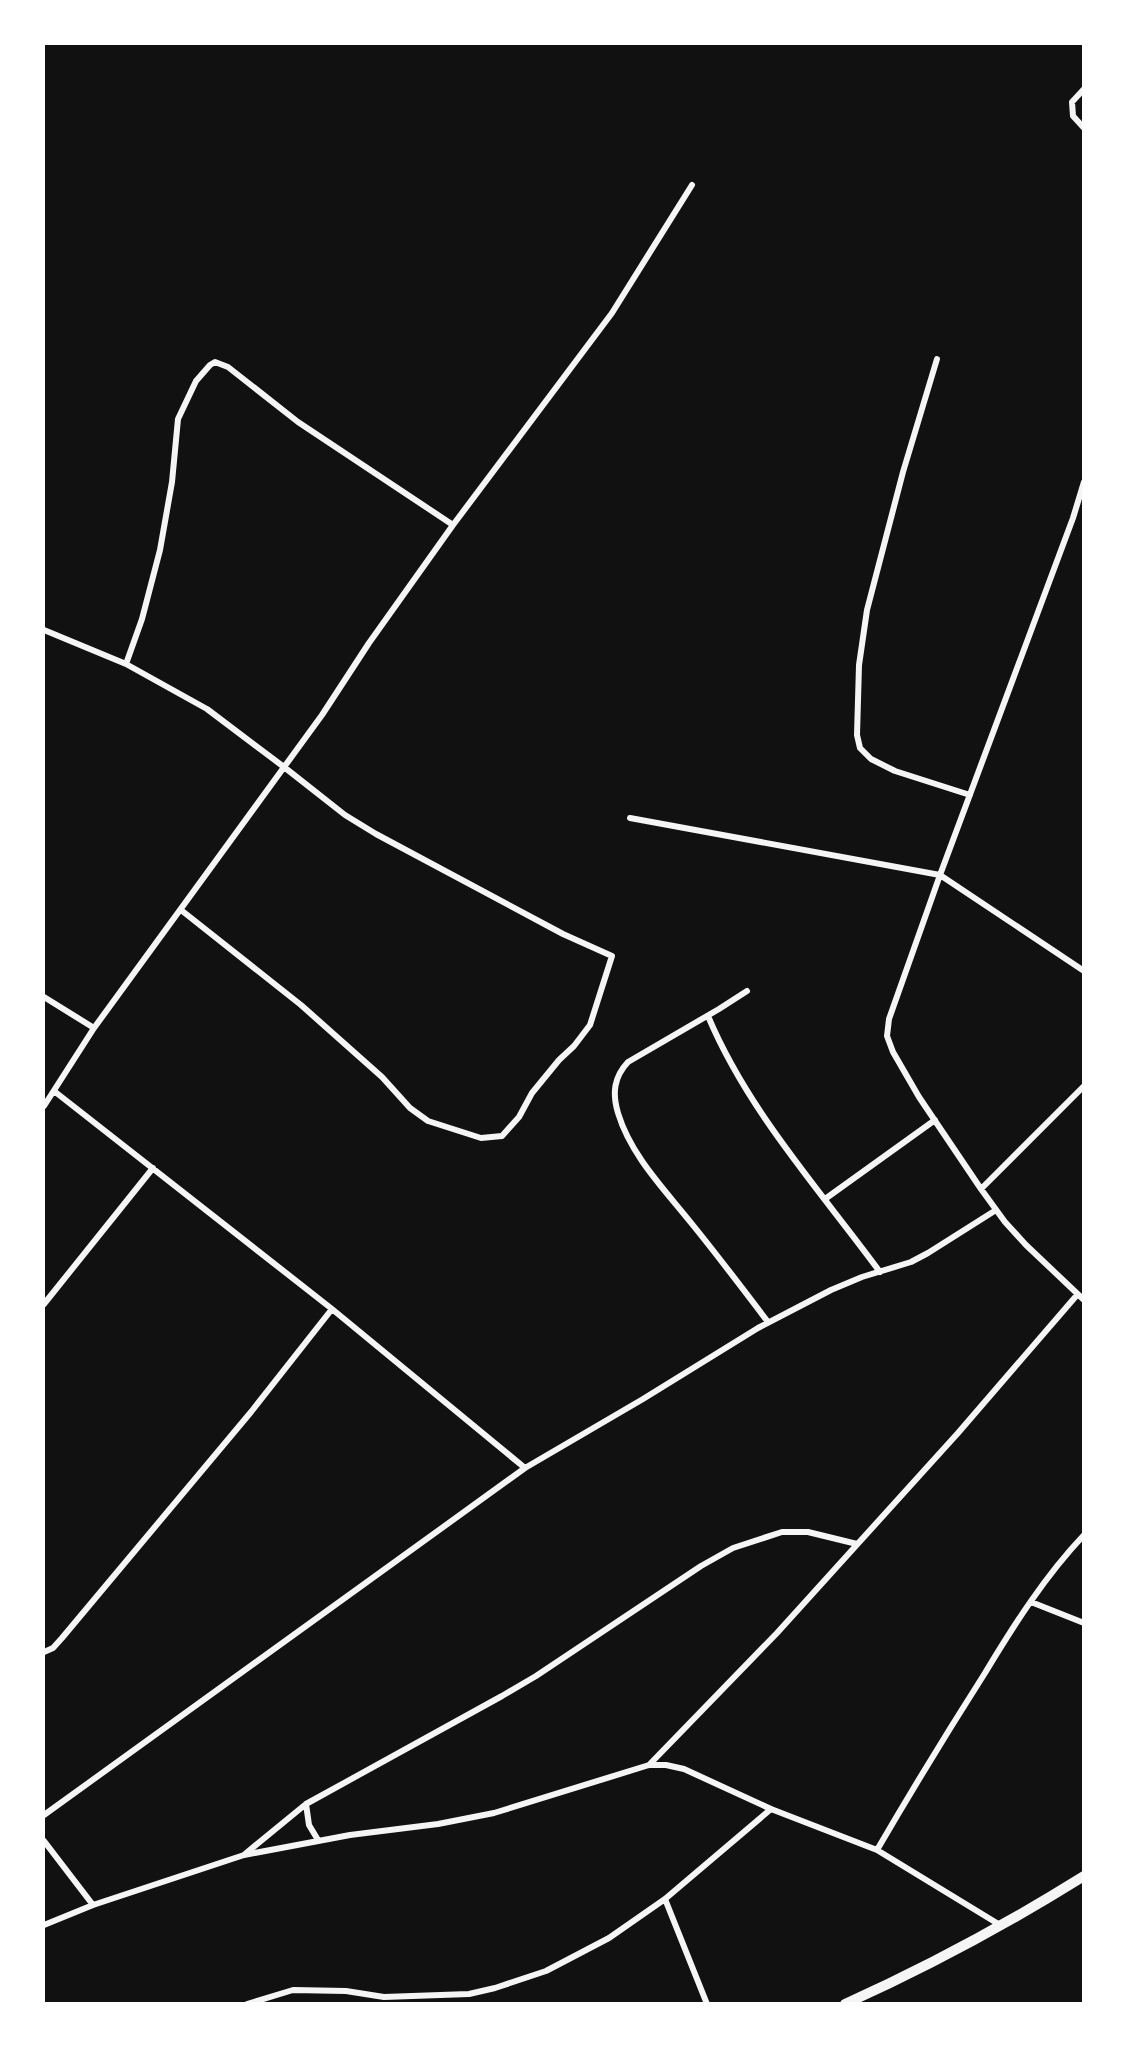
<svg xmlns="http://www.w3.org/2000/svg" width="1127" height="2047" font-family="'PT Serif',serif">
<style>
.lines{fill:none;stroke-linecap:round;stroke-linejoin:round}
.minor{stroke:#f5f5f5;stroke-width:6}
.tertiary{stroke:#f5f5f5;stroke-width:10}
</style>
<rect width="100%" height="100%" fill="#111"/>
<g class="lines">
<path class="minor" d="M 1084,89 L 1072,102 L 1073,116 L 1084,128
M 937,359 L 903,472 L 867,610 L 859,665 L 857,735 L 860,748 L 871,759 L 895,771 L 970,795
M 1084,482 L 1073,518 L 940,875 L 889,1019 L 887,1036 L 893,1052 L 919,1097 L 981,1189 L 1005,1222 L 1026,1245 L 1084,1300
M 44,630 L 126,664 L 207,709 L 284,767 L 345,815 L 376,834 L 563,934 L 612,956 L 590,1025 L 574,1046 L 559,1060 L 532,1093 L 519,1117 L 502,1136 L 481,1138 L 428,1121 L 410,1108 L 382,1077 L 301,1005 L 181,910
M 126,664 L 142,619 L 160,550 L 172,482 L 178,419 L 196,381 L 210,365 L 215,362 L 228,367 L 298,422 L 453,525
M 630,818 L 940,875 L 1084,971
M 747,991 L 719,1009 L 628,1062 C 614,1077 612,1093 618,1113 C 631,1156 665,1190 692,1224 C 718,1256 743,1289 768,1322
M 44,997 L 94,1028
M 708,1016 C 748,1111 819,1189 880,1272
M 54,1091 L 332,1309 L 525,1468
M 44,1106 L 94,1028 L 322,715 L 369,643 L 453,525 L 612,313 L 692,185
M 981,1189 L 1084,1086
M 825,1199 L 935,1120
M 44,1304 L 153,1168
M 1031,1602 L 1084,1623
M 44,1652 L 53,1648 L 62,1638 L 251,1412 L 332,1309
M 649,1765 L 777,1633 L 958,1433 L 1077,1295
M 306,1804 L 309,1825 L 318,1840
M 44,1815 L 525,1468 L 643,1399 L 758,1328 L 831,1290 L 862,1277 L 911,1262 L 928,1253 L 996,1210
M 44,1841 L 93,1905
M 877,1850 C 912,1790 948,1731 985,1673 C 1014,1625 1045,1576 1084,1535
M 245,1854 L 306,1804 L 502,1696 L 536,1676 L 701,1566 L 733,1548 L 782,1532 L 808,1532 L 857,1544
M 665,1899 L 707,2004
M 44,1925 L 93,1905 L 244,1855 L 350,1835 L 438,1824 L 494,1813 L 649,1765 L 666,1765 L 684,1769 L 771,1809 L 877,1850 L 1000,1925
M 247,2004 L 293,1990 L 346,1991 L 384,1997 L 469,1994 L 495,1988 L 546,1971 L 609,1938 L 665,1899 L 771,1809"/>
<path class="tertiary" d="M 845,2004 C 927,1967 1007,1924 1084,1876"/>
</g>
<rect width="1127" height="2047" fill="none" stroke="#ffffff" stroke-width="90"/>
</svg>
